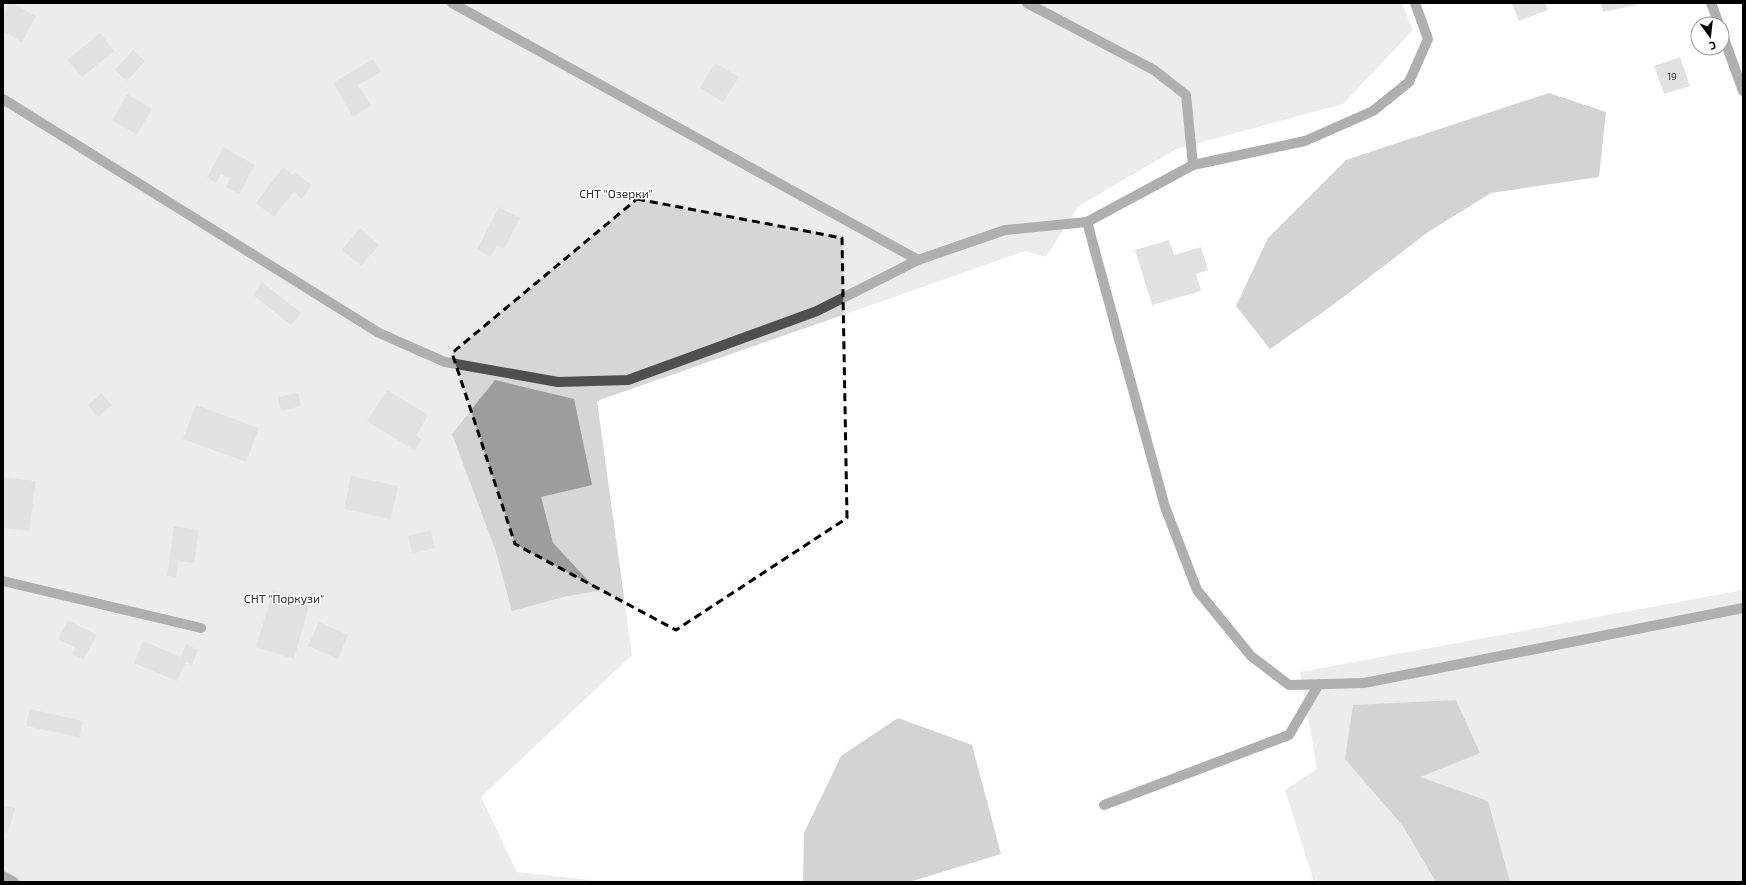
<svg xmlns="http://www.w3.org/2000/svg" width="1746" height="885" font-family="'Exo 2',sans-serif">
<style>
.green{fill:#d6d6d6}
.water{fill:#9d9d9d}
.building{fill:#bfbfbf}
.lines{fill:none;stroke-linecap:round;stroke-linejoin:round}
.minor{stroke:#4f4f4f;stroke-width:10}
.marked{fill:none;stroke:#000;stroke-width:3;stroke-dasharray:8 5;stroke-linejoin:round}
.labels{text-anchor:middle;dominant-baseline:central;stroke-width:3;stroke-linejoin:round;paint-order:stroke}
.number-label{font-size:10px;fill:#303030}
.park-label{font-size:12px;fill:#2d2d2d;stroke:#fff}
</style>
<rect width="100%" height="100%" fill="#fff"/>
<path class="green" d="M 3,3 L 1402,3 L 1413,30 L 1343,104 L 1176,149 L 1079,206 L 1046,257 L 1025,251 L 597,401 L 632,655 L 481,797 L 517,872 L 590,880 L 592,882 L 3,882 Z
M 1743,590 L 1743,882 L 1314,882 L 1285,790 L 1317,769 L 1300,672 Z"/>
<path class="water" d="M 1549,93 L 1606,112 L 1599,177 L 1491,193 L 1428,232 L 1333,305 L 1270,349 L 1236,306 L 1268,238 L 1346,160 Z
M 495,380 L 574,399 L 592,485 L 541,497 L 553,543 L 598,591 L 567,596 L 512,611 L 495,549 L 452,434 Z
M 1456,700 L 1480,753 L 1420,777 L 1488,801 L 1510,882 L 1436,882 L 1403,826 L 1345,759 L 1353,705 Z
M 898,718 L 972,745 L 1001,854 L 909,882 L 803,882 L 804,833 L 841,756 Z"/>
<path class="building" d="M 9,3 L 12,3 L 36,16 L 22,42 L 3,31 L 3,14 Z
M 1515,3 L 1545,3 L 1548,10 L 1519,21 L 1512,4 Z
M 1601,3 L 1636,3 L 1637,5 L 1603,12 Z
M 100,33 L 114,51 L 82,77 L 67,60 Z
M 133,50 L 145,61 L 127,81 L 115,70 Z
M 1680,57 L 1690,86 L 1664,94 L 1654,66 Z
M 373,59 L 381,72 L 358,85 L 371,106 L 353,117 L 333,83 Z
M 715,63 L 739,77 L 723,102 L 700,88 Z
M 127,94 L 152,109 L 137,134 L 112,121 Z
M 223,147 L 255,165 L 239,194 L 226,187 L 230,178 L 221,174 L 216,183 L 207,178 Z
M 283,167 L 293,175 L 295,172 L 312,185 L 302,199 L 294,192 L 274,217 L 256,203 Z
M 499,207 L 520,218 L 504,249 L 497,245 L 491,257 L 477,249 Z
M 360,228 L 379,245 L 361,266 L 342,250 Z
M 1169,240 L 1174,255 L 1201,247 L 1208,270 L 1196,274 L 1201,291 L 1152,305 L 1135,250 Z
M 262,282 L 301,313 L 291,325 L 253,295 Z
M 387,390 L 428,415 L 416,436 L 422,439 L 415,451 L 367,421 Z
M 101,393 L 112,405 L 98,417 L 88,405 Z
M 298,393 L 301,406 L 281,411 L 278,397 Z
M 196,405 L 259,428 L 246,462 L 183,439 Z
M 351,476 L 398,486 L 391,519 L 344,509 Z
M 3,477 L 36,481 L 29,531 L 3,528 Z
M 174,526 L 199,530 L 194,563 L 178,561 L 176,577 L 167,576 Z
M 431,530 L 435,548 L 412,553 L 408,536 Z
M 273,591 L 310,602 L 294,659 L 256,647 Z
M 68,620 L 97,635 L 83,660 L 72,654 L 75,648 L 58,639 Z
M 319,622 L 348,635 L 338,659 L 308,646 Z
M 143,641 L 181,657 L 186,644 L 198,650 L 192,665 L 186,662 L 177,681 L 134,663 Z
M 30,709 L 83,721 L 79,737 L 26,726 Z
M 3,805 L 15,808 L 8,833 L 3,832 Z"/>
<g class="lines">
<path class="minor" d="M 452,3 L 918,260
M 1027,3 L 1154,70 L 1186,95 L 1193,165
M 1711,3 L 1719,24
M 1722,33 L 1743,91
M 3,99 L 379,333 L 445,362 L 558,382 L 628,380 L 817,311 L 918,260 L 1005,230 L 1087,222 L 1193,165 L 1305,141 L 1373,111 L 1409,82 L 1428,39 L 1415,3
M 1087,222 L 1165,507 L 1197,590 L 1251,656 L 1289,685 L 1364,683 L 1743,608
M 3,581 L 201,628
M 1104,805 L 1289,735 L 1319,684
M 3,876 L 14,882"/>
</g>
<path d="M0 0H1746V885H0ZM 637,199 L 842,238 L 847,518 L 676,630 L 515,544 L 452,353 Z" fill="#fff" fill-opacity=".55" fill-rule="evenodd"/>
<path class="marked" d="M 637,199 L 842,238 L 847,518 L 676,630 L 515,544 L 452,353 Z"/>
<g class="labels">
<g class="number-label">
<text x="1672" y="76">19</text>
</g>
<g class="park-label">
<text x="616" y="193">СНТ "Озерки"</text>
<text x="284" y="598">СНТ "Поркузи"</text>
</g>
</g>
<rect width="1746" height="885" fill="none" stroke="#000000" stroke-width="8"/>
<g transform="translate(1710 36) rotate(165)"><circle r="19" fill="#ffffff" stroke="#999999"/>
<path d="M0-3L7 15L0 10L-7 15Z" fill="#000000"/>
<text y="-6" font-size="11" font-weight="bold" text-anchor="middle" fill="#000000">С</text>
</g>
</svg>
